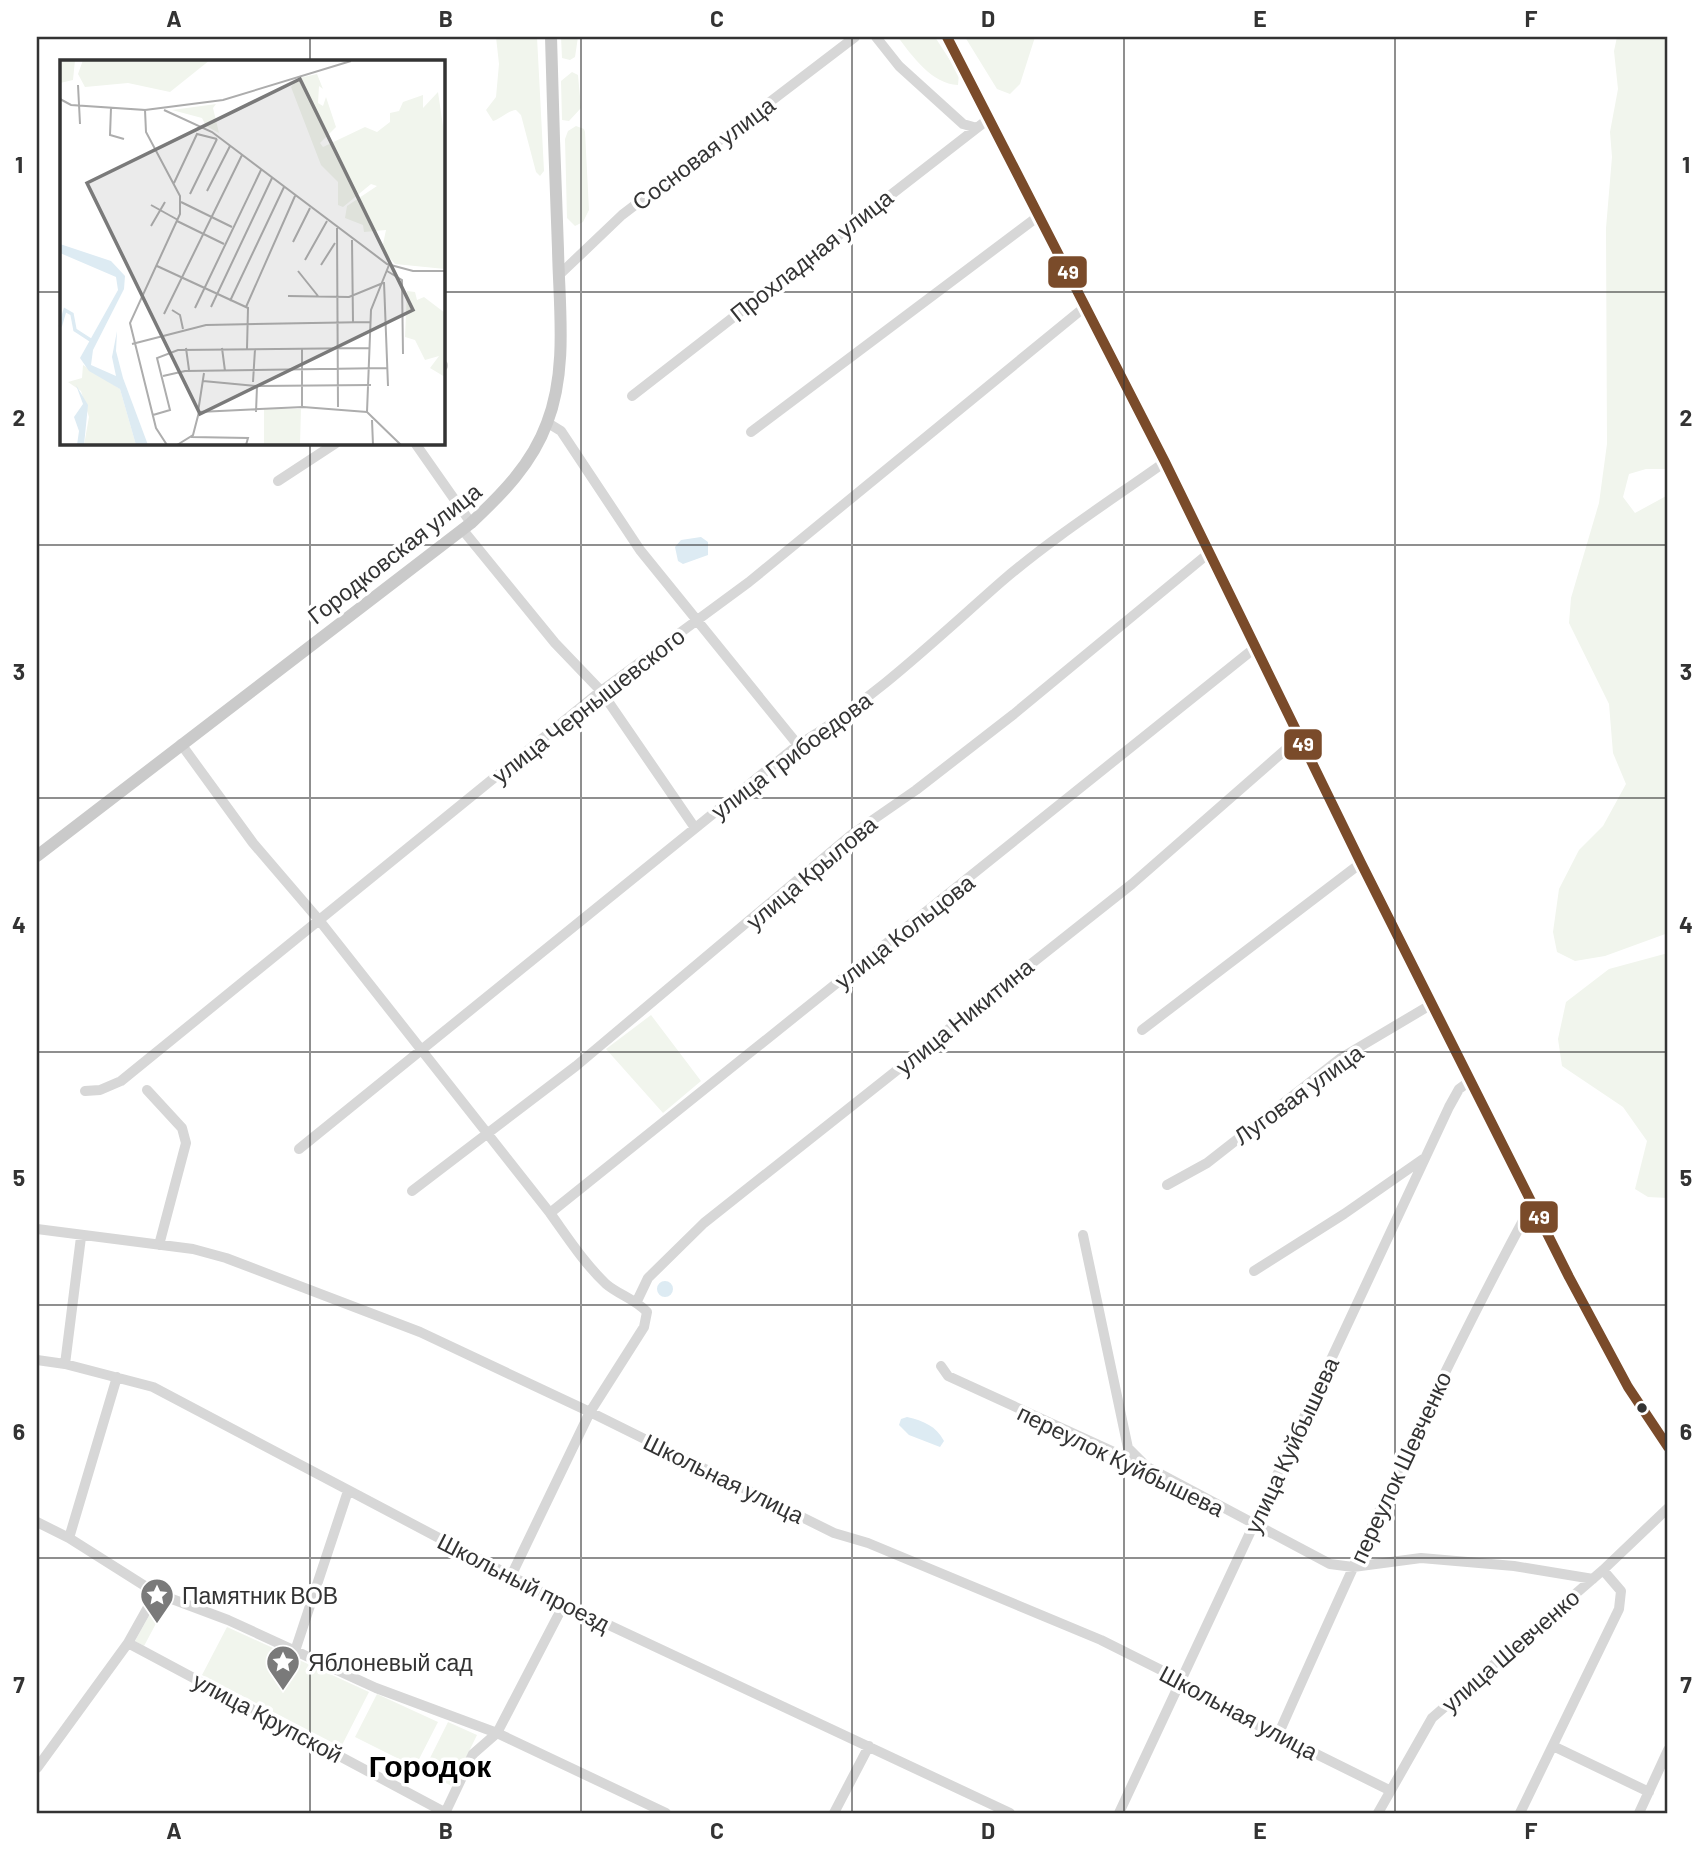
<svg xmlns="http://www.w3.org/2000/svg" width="1705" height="1850" font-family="Barlow,sans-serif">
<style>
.green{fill:#f1f5ed}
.water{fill:#ddebf3}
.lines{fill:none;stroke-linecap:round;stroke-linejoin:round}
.minor{stroke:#d7d7d7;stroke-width:10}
.major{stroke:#cacaca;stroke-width:12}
.bus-1-casing{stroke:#fff;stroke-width:16}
.bus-1{stroke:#7a4b2a;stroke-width:10}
.grid{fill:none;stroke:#333;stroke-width:2;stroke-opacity:0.55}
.bus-dot{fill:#333;stroke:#fff;stroke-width:2.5}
.labels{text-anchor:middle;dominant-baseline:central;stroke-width:7;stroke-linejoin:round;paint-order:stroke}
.street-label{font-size:23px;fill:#333;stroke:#fff}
.poi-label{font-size:23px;fill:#333;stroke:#fff;text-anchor:start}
.district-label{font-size:30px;font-weight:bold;fill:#000;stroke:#fff}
.inset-river{fill:none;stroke:#ddebf3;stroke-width:3.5}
.inset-road{fill:none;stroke:#adadad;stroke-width:2}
.view{fill:#7a7a7a;fill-opacity:0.15;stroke:#7a7a7a;stroke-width:3.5}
.inset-edge{fill:none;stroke:#333;stroke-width:3.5}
.line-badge{stroke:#fff;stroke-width:2.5}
.badge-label{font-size:19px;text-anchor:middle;font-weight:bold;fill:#fff}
.neatline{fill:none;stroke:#333;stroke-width:2.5}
.grid-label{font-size:23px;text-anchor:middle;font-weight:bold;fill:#333}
</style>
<rect width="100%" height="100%" fill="#fff"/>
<path class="green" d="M 496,37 L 537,37 L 544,171 L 540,176 L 536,172 L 521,115 L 516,110 C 507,111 502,118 493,121 L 486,110 L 496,97 L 499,64 Z
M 561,37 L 578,37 L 575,57 L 570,60 L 562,58 Z
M 898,37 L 935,37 L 959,74 L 958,85 C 932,84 912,56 898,37 Z
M 965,37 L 1035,37 L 1020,84 L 1010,94 L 997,89 Z
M 1617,37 L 1668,37 L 1668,469 L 1646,469 L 1629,474 L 1623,497 L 1635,513 L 1668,495 L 1668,933 L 1605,956 L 1575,961 L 1557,952 L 1553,932 L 1559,889 L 1579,850 L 1603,826 L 1626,784 L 1613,753 L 1609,704 L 1569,623 L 1571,598 L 1599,503 L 1607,444 L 1606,228 L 1612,157 L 1610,132 L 1618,89 L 1614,51 Z
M 572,72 L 578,75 L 581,108 L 569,121 L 562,120 L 561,81 Z
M 576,126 L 584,129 L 585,132 L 589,210 L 583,222 L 575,226 L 567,218 L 565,139 L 568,131 Z
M 1668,953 L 1668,1198 L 1648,1197 L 1635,1189 L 1647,1141 L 1623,1107 L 1562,1066 L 1558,1039 L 1566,1002 L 1609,969 Z
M 651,1015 L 701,1081 L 663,1113 L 606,1049 Z
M 159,1598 L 167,1603 L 144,1646 L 135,1641 Z
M 227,1627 L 369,1692 L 341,1747 L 202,1675 Z
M 377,1694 L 438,1722 L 415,1767 L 355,1737 Z
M 448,1722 L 477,1735 L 452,1786 L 423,1772 Z"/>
<path class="water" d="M 701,537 L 708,542 L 708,555 L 683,564 L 678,561 L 675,547 L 681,540 Z
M657 1289a8 8 0 1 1 16 0a8 8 0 1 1-16 0Z
M 907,1417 C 924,1421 936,1426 944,1441 L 940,1447 L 909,1435 L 899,1425 L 901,1419 Z"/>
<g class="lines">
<path class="minor" d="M 876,37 L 899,66 L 963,124 L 977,128
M 947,37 L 1165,462 L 1361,863 L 1569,1277 L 1628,1387 L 1668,1447
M 558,276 L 622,215 L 855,37
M 443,366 L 443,365
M 632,396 L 991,117
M 548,423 L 561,431 L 640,550 L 798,745
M 751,432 L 1040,215
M 415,443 L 471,523
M 278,481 L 336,443
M 462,529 L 555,643 L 601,691 L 695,828
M 181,744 L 253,843 L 319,920 L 550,1213 C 568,1238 584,1263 606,1284 C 619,1295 635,1299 647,1312 L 644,1327 L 590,1412 L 511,1576
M 1142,1030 L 1361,863
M 147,1090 L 182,1128 L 186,1143 L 159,1245
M 85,1091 L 100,1090 L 121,1081 L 601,691 L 749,582 L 1086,306
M 299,1149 L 798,745 C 873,700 936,639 1001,582 C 1052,538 1110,501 1165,462
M 1167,1185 L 1207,1163 L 1341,1058 L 1432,1004
M 412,1191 L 576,1066 L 851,835 L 916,790 L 1014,714 L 1209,553
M 550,1213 L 1256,647
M 37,1229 L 193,1249 L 226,1258 L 420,1332 L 590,1412 L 834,1533 L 868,1543 L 1101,1640 L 1173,1676 L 1179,1686 L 1389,1790
M 1083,1235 L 1128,1448 L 1143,1463
M 1254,1271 L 1344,1214 L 1423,1159
M 637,1301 L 648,1278 L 704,1223 L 1132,884 L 1300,737
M 37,1360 L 65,1364 L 153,1387 L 564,1604 L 1010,1813
M 65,1364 L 81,1237
M 941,1366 L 948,1376 L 1149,1468 L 1330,1564 L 1353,1567 L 1421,1558 L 1514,1566 L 1593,1579
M 37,1522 L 69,1538 L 156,1593 L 228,1620 L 376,1688 L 497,1733 L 666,1813
M 69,1538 L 117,1377
M 128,1643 L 446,1813
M 295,1651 L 348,1491
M 1278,1735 C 1358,1555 1438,1377 1532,1204
M 1553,1746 L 1649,1792
M 37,1768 L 128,1643 L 156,1593
M 446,1811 L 473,1754 L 497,1733 L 564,1604
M 834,1813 L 869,1746
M 1119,1813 L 1449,1107 L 1459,1089 L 1470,1081
M 1378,1813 L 1432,1718 L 1603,1570 L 1668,1508
M 1520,1813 L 1619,1609 L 1621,1591 L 1603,1570
M 1639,1813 L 1668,1750"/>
<path class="major" d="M 37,856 L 471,523 C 502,494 532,464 547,423 C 568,369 559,306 558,249 C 555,178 553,108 551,37"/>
<g class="bus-1-casing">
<path id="bus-1" d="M 947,37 L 1165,462 L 1361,863 L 1569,1277 L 1628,1387 L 1668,1447"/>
</g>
<use href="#bus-1" class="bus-1"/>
</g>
<path class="grid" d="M 310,37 L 310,61M 581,37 L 581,1813M 852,37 L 852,1813M 1124,37 L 1124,1813M 1395,37 L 1395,1813M 37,292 L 61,292M 443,292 L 1668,292M 310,443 L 310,1813M 37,545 L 1668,545M 37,798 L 1668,798M 37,1052 L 1668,1052M 37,1305 L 1668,1305M 37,1558 L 1668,1558"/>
<defs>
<g id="sight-pin" transform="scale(1.75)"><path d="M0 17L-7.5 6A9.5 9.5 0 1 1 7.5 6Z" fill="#7a7a7a" stroke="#fff"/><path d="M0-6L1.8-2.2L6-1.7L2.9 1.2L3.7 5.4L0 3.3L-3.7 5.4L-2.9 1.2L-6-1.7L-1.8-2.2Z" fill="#fff"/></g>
</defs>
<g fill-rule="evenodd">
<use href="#sight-pin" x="157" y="1595"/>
<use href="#sight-pin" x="283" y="1662"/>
</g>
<circle class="bus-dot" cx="1642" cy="1408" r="6"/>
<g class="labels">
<g class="street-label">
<text transform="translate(703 153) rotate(-37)">Сосновая улица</text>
<text transform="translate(811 255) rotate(-38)">Прохладная улица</text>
<text transform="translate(394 553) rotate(-38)">Городковская улица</text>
<text transform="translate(588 705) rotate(-38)">улица Чернышевского</text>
<text transform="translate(791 755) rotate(-37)">улица Грибоедова</text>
<text transform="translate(811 872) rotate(-40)">улица Крылова</text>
<text transform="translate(904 931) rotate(-38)">улица Кольцова</text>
<text transform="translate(964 1016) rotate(-39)">улица Никитина</text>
<text transform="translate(1298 1094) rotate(-36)">Луговая улица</text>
<text transform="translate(1291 1445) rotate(-65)">улица Куйбышева</text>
<text transform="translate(1121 1460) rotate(26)">переулок Куйбышева</text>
<text transform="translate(1400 1467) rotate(-65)">переулок Шевченко</text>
<text transform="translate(724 1478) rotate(26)">Школьная улица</text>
<text transform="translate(524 1582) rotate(27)">Школьный проезд</text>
<text transform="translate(1510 1650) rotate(-41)">улица Шевченко</text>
<text transform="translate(1239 1712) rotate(28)">Школьная улица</text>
<text transform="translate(268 1717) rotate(28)">улица Крупской</text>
</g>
<g class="poi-label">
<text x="182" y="1595">Памятник ВОВ</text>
<text x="308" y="1662">Яблоневый сад</text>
</g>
<g class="district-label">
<text x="430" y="1765">Городок</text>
</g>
</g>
<g transform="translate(60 60)">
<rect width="385" height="385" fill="#fff"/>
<path d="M 0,0 L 15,0 L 13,20 L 0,23 ZM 23,0 L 76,2 L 150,0 L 110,32 L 68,23 L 25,27 L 18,14 ZM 257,14 L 263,29 L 259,26 L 258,43 L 263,46 L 266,37 L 276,67 L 260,83 L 263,87 L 305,67 L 317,72 L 330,62 L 330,53 L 339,51 L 343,42 L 363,35 L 363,48 L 378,32 L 385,80 L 385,209 L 335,204 L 322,189 L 326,170 L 304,172 L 303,165 L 285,158 L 287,146 L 317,126 L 311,124 L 283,147 L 278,145 L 278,122 L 261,105 L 231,27 L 239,18 ZM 156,44 L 153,48 L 159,73 L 146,66 L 142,58 L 112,50 ZM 347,231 L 355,232 L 357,240 L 364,237 L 385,253 L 385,317 L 370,308 L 379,296 L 365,300 L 355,280 L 345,277 ZM 23,305 L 60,329 L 76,385 L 24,385 L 29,357 L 21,331 L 8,322 L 22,318 ZM 204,349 L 241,349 L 240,385 L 204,385 Z" fill="#f1f5ed"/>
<path d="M 0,184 L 51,201 L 65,216 L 64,229 L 33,290 L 31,305 L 56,316 L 52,297 L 57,271 L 56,291 L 63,318 L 88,385 L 76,385 L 60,329 L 29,311 L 20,298 L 58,230 L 56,217 L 0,193 ZM 16,325 L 28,345 L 24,385 L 17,385 L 19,371 L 14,357 L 23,344 Z" fill="#ddebf3"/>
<path class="inset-river" d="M 0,267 L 5,250 L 12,254 L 15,270 L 32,281"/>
<path class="inset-road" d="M 18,25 L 20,64M 0,39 L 11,45 L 85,50 L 86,72 L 120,136 L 120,154 L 70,263 L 96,368 L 107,385M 51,48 L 50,75 L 64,79M 85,50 L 163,40 L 291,1M 104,50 L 152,72 L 327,204 L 353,211 L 385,211M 114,123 L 137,74 L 157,79M 147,131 L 170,86M 130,134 L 157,79M 121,142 L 172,167M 91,145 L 118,160M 117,161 L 164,184M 91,166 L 105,142M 277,168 L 278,347M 292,180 L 293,262M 233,182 L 250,148M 245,200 L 267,161M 261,205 L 275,183M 97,206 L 188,248 L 187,289M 238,211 L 258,236M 327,211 L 342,220 L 343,294M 324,222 L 328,326M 228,236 L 289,237 L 323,223M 170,241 L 224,127M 151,247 L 212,118M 186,247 L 235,136M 135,248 L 201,110M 112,250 L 120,255 L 123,269M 104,254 L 182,95M 72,284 L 146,265 L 310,262M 126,288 L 129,310M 162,288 L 165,311M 103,316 L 125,311 L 328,308M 143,321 L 197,326 L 311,325M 193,322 L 195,289M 242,346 L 242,288M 138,352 L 144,313M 196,352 L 197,326M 307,352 L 311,250 L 329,205M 307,352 L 341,385M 93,355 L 110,350 L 97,298 L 118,290 L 310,288M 312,360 L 313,385M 131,377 L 188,378 L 186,385M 117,385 L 133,375 L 139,352 L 243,347 L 307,352"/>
<path class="view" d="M 240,19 L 353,250 L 140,354 L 27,123 Z"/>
<rect width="385" height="385" class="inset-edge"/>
</g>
<g class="line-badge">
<rect x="1047" y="255" width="41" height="34" rx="7" fill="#7a4b2a"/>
<rect x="1283" y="728" width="40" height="33" rx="7" fill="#7a4b2a"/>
<rect x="1519" y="1200" width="40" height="34" rx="7" fill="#7a4b2a"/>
</g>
<g class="badge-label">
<text x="1068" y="279">49</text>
<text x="1303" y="751">49</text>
<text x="1539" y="1224">49</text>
</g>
<rect width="1705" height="1850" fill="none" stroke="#ffffff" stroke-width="77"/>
<rect x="38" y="38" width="1628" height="1774" class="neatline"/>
<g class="grid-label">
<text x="174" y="27">A</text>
<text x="446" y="27">B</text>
<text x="717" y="27">C</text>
<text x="988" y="27">D</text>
<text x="1260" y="27">E</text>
<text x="1531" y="27">F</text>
<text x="19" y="173">1</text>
<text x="1686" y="173">1</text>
<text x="19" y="426">2</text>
<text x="1686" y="426">2</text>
<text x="19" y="680">3</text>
<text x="1686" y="680">3</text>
<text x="19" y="933">4</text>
<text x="1686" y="933">4</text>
<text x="19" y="1186">5</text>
<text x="1686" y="1186">5</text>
<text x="19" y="1440">6</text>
<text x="1686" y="1440">6</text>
<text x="19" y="1693">7</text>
<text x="1686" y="1693">7</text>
<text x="174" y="1839">A</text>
<text x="446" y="1839">B</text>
<text x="717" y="1839">C</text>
<text x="988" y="1839">D</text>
<text x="1260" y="1839">E</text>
<text x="1531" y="1839">F</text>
</g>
</svg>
